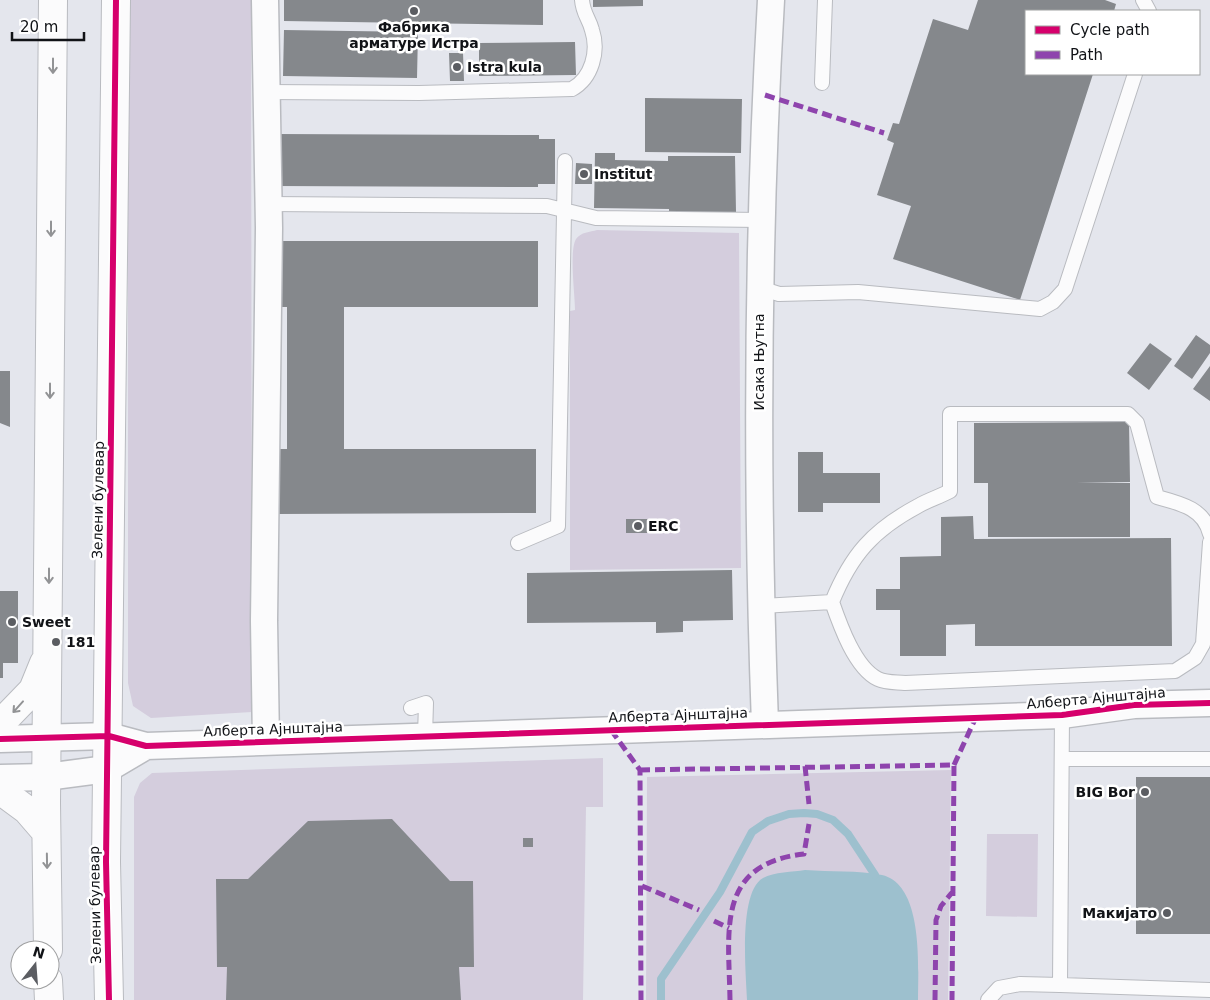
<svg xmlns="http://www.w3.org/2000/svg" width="1210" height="1000" font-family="'DejaVu Sans',sans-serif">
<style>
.green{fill:#d4cddd}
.water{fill:#9dc0ce}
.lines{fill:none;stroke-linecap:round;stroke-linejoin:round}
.stream{stroke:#9dc0ce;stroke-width:8}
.building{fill:#85888c}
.service-casing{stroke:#b9bbc0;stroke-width:16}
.minor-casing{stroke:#b9bbc0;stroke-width:29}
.tertiary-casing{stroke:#b9bbc0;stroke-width:30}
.service{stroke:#fbfbfc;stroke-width:14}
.minor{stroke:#fbfbfc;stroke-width:26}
.tertiary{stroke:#fbfbfc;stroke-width:28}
.quiet{stroke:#8e44ad;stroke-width:5;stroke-dasharray:10 5;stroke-linecap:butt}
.cycleway-casing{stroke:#fff;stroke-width:9}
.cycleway{stroke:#d6006c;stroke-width:6}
.oneway{stroke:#929395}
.poi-dot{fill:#5b5d62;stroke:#fff;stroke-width:2}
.labels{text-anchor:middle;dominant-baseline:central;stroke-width:5;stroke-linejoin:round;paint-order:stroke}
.poi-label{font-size:14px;font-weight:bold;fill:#111317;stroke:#fff;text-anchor:start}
.street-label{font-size:14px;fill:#111317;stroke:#fff}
</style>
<rect width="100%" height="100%" fill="#e4e6ed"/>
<path class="green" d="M 128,0 L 251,0 L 252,712 L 151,718 L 133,706 L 128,683 Z
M 597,230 L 739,233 L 741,568 L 570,570 L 570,311 L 575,310 C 575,295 569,251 576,239 C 581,232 590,232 597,230 Z
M 603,758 L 603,807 L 586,807 L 583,1000 L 134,1000 L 134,797 L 140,783 L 152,773 Z
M 951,770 L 948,1000 L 646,1000 L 647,777 Z
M 987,834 L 1038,834 L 1037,917 L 986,916 Z"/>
<path class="water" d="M 805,870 C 830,872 858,870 882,875 C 924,885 918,967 918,1000 L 747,1000 C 746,974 738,892 763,878 C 774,872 793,872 805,870 Z"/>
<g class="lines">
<path class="stream" d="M 661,1000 L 661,979 L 720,892 L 752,832 L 768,821 L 789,814 L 804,813 L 817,814 L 833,820 L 848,834 L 875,875"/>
</g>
<path class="building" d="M 284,0 L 543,0 L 543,25 L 284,21 Z
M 593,0 L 643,0 L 643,6 L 593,7 Z
M 978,0 L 1105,0 L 1116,4 L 1114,11 L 1026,11 L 1026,74 L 1093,74 L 1020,300 L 893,259 L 911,206 L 877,195 L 894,143 L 887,140 L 893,123 L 899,124 L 933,19 L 968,30 Z
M 284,30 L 418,32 L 417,78 L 283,76 Z
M 575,42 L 576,75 L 479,76 L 479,43 Z
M 449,53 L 463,53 L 464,81 L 450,81 Z
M 645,98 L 742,99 L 741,153 L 645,152 Z
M 275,134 L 539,135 L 539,139 L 555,139 L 555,184 L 538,184 L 538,187 L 275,186 Z
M 595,153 L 615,153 L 615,160 L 668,161 L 668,156 L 735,156 L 736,212 L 669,212 L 669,209 L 594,208 Z
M 576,163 L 592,164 L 592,184 L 575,184 Z
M 277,241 L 538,241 L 538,307 L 344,307 L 344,449 L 536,449 L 536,513 L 278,514 L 278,449 L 287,449 L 287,307 L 277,307 Z
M 1196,335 L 1210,345 L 1210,353 L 1192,379 L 1174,366 Z
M 1150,343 L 1172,359 L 1149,390 L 1127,373 Z
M 1210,366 L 1210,401 L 1193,389 Z
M 0,371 L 10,371 L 10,427 L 0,423 Z
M 1129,422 L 1130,482 L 1077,483 L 1130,483 L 1130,537 L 988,537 L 988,483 L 974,483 L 974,423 Z
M 798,452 L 823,452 L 823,473 L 880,473 L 880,503 L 823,503 L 823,512 L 798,512 Z
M 973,516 L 974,539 L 1171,538 L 1172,646 L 975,646 L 975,624 L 946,625 L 946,656 L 900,656 L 900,610 L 876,610 L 876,589 L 900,589 L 900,557 L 941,556 L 941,517 Z
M 626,519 L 650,519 L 650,533 L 626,533 Z
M 732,570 L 733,620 L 683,621 L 683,632 L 656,633 L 656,622 L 527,623 L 527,573 Z
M 0,591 L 18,591 L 18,663 L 3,663 L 3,678 L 0,678 Z
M 1136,777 L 1210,777 L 1210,934 L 1136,934 Z
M 392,819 L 450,881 L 473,881 L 474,967 L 459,967 L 461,1000 L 226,1000 L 227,967 L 217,967 L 216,879 L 248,879 L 308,821 Z
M 523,838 L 533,838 L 533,847 L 523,847 Z"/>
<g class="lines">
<g class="service-casing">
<path id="service" d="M 1143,0 L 1149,11
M 822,83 L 825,0
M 266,92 L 419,93 L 572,89 C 592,78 599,51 592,30 C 589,18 583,14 582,0
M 268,204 L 547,206 L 596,218 L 761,220
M 760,288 L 779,294 L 858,292 L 1040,309 L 1053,302 L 1065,289 L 1135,74
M 1210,534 C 1204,508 1179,503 1157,497 L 1137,423 L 1128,414 L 950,414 L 950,491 C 939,497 928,500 918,506 C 873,530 851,555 832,602 C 840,625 855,668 878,679 C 886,683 897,682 905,683 L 1175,671 L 1195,658 L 1203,644 L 1210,542
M 518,543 L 558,526 L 565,161
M 761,606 L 832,602
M 411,708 L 426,703 L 425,736
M 1062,715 L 1060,985 L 1210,990
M 1062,759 L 1210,759
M 988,1000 L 999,988 L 1020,984 L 1060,985"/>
</g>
<g class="minor-casing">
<path id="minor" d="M 265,0 L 269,228 L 264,621 L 266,742
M 765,724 C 756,483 757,241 771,0
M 0,739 L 109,736 L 146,746 L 1062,715 L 1134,705 L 1210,703
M 0,778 L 46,777 L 107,769 L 146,746"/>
</g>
<g class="tertiary-casing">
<path id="tertiary" d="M 0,724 L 33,690 L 44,663
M 0,790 L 27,810 L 46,832
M 48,950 L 46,803 L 53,0
M 48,980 L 49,1000
M 109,1000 L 106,862 L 116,0"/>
</g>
<use href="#service" class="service"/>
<use href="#minor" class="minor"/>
<use href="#tertiary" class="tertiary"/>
<path class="quiet" d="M 765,95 L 884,133
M 611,730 L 640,770 L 641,1000
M 954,765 L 976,717
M 805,766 L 809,804
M 640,770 L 954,765 L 952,1000
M 642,886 L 699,910
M 714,921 L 729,928
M 730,1000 C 729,931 715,864 804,854 L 809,824
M 935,1000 L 936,920 L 941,906 L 955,889"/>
<g class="cycleway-casing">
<path id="cycleway" d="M 0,739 L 109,736 L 146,746 L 1062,715 L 1134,705 L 1210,703
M 109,1000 L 106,862 L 116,0"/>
</g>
<use href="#cycleway" class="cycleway"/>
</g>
<defs><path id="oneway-shaft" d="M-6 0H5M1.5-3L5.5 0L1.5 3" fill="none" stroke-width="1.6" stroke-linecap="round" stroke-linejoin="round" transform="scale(1.25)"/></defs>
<g class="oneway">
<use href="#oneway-shaft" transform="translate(53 66) rotate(90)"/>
<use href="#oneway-shaft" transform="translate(51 229) rotate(90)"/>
<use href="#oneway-shaft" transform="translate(50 391) rotate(90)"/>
<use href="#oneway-shaft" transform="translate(49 576) rotate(90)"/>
<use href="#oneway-shaft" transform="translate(18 707) rotate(132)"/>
<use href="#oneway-shaft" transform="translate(47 861) rotate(89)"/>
</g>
<g class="poi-dot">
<circle cx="414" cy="11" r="5"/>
<circle cx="457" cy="67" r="5"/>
<circle cx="584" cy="174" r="5"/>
<circle cx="638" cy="526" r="5"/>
<circle cx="12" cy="622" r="5"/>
<circle cx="56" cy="642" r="5"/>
<circle cx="1145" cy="792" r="5"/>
<circle cx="1167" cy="913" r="5"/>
</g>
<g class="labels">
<g class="poi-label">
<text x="414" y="27" text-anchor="middle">Фабрика<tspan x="414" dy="16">арматуре Истра</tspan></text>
<text x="467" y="67">Istra kula</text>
<text x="594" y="174">Institut</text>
<text x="648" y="526">ERC</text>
<text x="22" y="622">Sweet</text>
<text x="66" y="642">181</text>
<text x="1135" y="792" text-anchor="end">BIG Bor</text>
<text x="1157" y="913" text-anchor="end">Макијато</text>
</g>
<g class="street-label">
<text transform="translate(759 362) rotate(-90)">Исака Њутна</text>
<text transform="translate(98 500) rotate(-89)">Зелени булевар</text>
<text transform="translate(1096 698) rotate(-5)">Алберта Ајнштајна</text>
<text transform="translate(678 715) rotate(-2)">Алберта Ајнштајна</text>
<text transform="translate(273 729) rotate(-2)">Алберта Ајнштајна</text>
<text transform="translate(95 905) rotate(-91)">Зелени булевар</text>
</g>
</g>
<rect x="1025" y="10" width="175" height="65" fill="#ffffff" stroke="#a0a1a2"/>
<rect x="1035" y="26" width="25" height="8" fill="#d6006c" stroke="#a0a1a2"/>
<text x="1070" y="35" font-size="15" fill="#111317">Cycle path</text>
<rect x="1035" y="51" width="25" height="8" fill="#8e44ad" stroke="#a0a1a2"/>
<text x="1070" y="60" font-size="15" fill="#111317">Path</text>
<g transform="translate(35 965) rotate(17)"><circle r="24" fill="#ffffff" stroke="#a0a1a2"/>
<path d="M0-4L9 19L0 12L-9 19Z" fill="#5b5d62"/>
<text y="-8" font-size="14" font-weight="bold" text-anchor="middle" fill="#111317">N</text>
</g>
<path d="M12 32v8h72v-8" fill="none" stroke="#111317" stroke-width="2.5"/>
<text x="20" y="32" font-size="15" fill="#111317" stroke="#ffffff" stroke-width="4" paint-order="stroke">20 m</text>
</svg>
